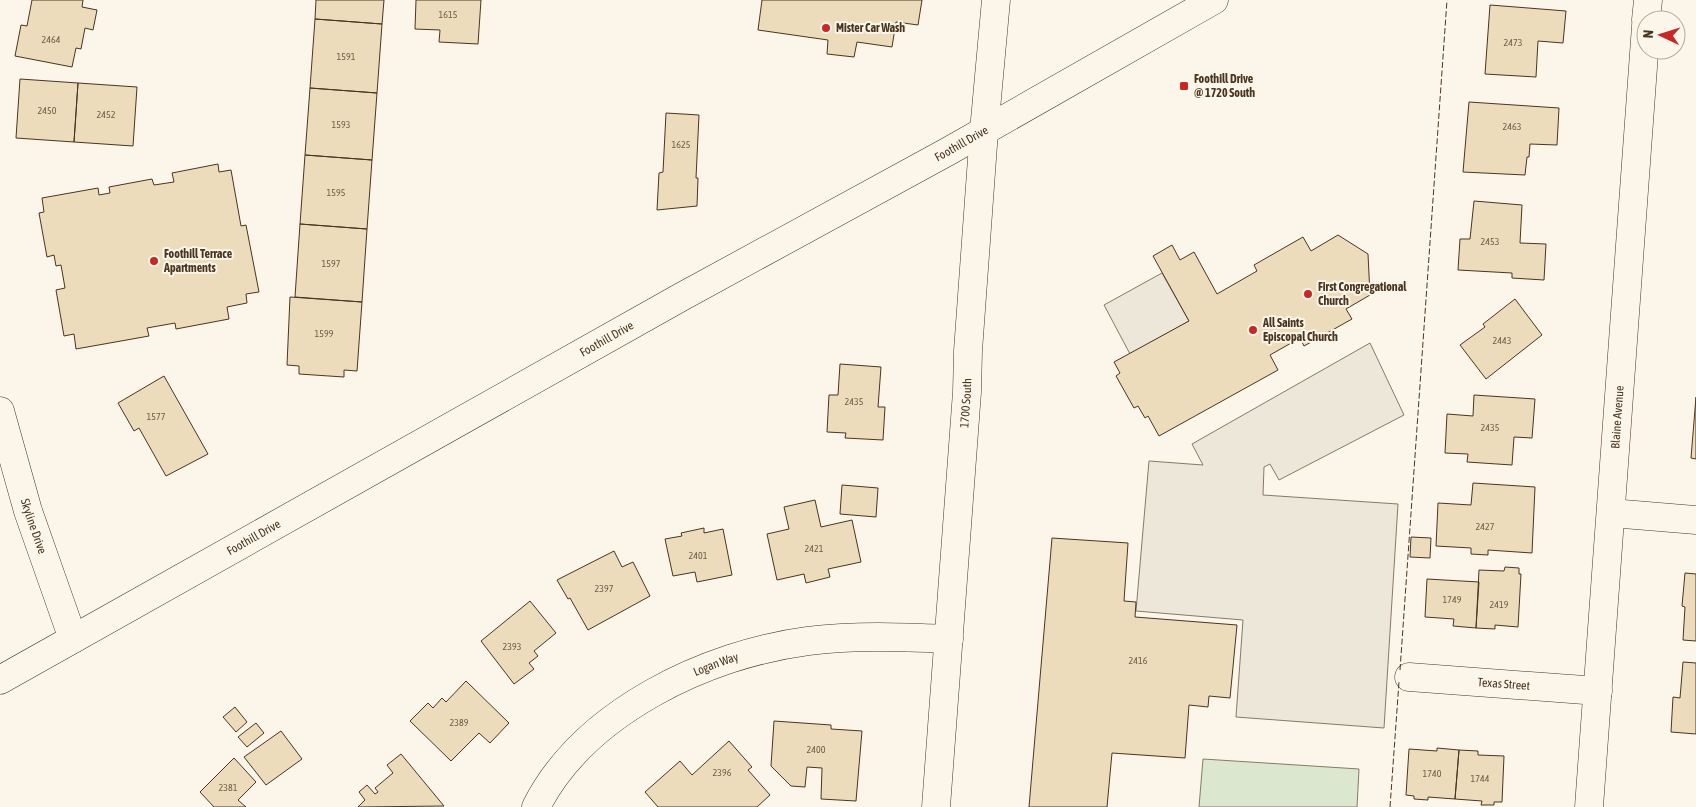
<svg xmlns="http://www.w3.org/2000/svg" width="1696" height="807" font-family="'Asap Condensed',sans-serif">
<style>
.green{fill:#dce7d0;stroke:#887966}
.parking{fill:#ede7d9;stroke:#887966}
.building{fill:#ecdcbc;stroke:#4a3520}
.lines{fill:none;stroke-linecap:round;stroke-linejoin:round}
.street-casing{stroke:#4a3520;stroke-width:29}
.secondary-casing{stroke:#4a3520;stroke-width:29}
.primary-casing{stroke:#4a3520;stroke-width:29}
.street{stroke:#fbf6e9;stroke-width:28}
.secondary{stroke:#fbf6e9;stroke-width:28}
.primary{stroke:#fbf6e9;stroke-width:28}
.fence{stroke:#4a3520;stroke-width:1;stroke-dasharray:6 2.5;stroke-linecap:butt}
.poi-dot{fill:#c62828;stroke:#fbf6e9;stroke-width:2}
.labels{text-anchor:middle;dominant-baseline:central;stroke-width:4;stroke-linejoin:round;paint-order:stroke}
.number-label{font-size:10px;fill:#725f47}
.poi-label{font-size:12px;font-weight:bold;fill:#4a3520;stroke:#fbf6e9;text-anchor:start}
.street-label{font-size:12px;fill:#4a3520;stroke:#fbf6e9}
</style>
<rect width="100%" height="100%" fill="#fbf6e9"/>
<path class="green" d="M 1203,759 L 1359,769 L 1357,807 L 1199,807 Z"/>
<path class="parking" d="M 1162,273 L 1189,321 L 1130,354 L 1104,305 Z
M 1370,343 L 1404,415 L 1279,480 L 1270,464 L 1264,467 L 1263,495 L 1398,504 L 1384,728 L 1236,717 L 1243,620 L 1136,611 L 1149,461 L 1203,465 L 1192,444 Z"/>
<path class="building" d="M 32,0 L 83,0 L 82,7 L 97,10 L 93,30 L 85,28 L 81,49 L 76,48 L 72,67 L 15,56 L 21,25 L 27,26 Z
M 316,0 L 384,0 L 382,24 L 315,19 Z
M 416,0 L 481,0 L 478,44 L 439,42 L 440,30 L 415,29 Z
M 762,0 L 922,0 L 918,25 L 896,22 L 892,47 L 857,42 L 854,57 L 827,54 L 828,40 L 758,30 Z
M 1490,5 L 1566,11 L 1563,43 L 1538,41 L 1536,77 L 1485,74 Z
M 315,19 L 382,24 L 377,93 L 310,88 Z
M 20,79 L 78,83 L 74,142 L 16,138 Z
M 78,83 L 137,87 L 133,146 L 74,142 Z
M 310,88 L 377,93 L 372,160 L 305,155 Z
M 1469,102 L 1559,108 L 1557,145 L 1530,144 L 1529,157 L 1527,157 L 1525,175 L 1463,172 Z
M 666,113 L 699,115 L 696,178 L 698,178 L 697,206 L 657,210 L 659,173 L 663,172 Z
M 305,155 L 372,160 L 367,229 L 300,224 Z
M 218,164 L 219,172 L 231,170 L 241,226 L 246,225 L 259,292 L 246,294 L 247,303 L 227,307 L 229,319 L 176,329 L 175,323 L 147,328 L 149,336 L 76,349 L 74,334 L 64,336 L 56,290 L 65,288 L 61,265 L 56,266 L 54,255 L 47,257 L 39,213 L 44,212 L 42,198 L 98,188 L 99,195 L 110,193 L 109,187 L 152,179 L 154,185 L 174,182 L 172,173 Z
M 1474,201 L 1522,205 L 1520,243 L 1546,244 L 1544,280 L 1512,278 L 1512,273 L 1458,270 L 1460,239 L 1470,239 Z
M 300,224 L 367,229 L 362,302 L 295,297 Z
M 1338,235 L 1368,254 L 1370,295 L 1346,309 L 1352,319 L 1304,346 L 1300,338 L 1270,355 L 1278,370 L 1159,436 L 1148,416 L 1145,418 L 1138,406 L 1134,408 L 1116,376 L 1120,373 L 1114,362 L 1189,321 L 1153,256 L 1172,245 L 1180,260 L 1194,252 L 1217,294 L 1257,271 L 1254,265 L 1303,237 L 1311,251 Z
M 290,297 L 362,302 L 357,371 L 344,370 L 344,377 L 299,374 L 299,366 L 287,365 Z
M 1515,299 L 1542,335 L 1486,379 L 1460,345 L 1485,327 L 1483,324 Z
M 840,364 L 881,367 L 878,407 L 885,407 L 883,440 L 845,438 L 846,433 L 827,432 L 829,395 L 838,395 Z
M 164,376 L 208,454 L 166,476 L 139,428 L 134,431 L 118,403 Z
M 1474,395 L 1535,399 L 1532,438 L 1514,437 L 1512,465 L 1467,462 L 1468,454 L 1445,453 L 1447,414 L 1473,416 Z
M 1696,397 L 1696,459 L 1691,458 Z
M 1473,483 L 1535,487 L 1532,553 L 1488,550 L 1488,555 L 1471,554 L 1471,548 L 1436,546 L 1438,503 L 1471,505 Z
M 842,485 L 878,488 L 876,517 L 840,514 Z
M 815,500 L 821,527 L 852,520 L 861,562 L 828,569 L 830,577 L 806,583 L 804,574 L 777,580 L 767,534 L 789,529 L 784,507 Z
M 704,528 L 704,533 L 723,529 L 732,575 L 697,582 L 695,572 L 673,576 L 665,539 L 682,536 L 681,533 Z
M 1411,537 L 1431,538 L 1430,558 L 1410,557 Z
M 1052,538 L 1128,543 L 1124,601 L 1136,602 L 1135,617 L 1237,625 L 1230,698 L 1209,696 L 1208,707 L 1189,705 L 1185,758 L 1112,753 L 1107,807 L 1029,807 Z
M 614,551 L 622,567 L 633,562 L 650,596 L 588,630 L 570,598 L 568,599 L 557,580 Z
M 1505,567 L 1519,568 L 1519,574 L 1521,574 L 1518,627 L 1495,625 L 1495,629 L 1476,628 L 1479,570 L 1504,571 Z
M 1685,573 L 1696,574 L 1696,641 L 1683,640 L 1685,607 L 1682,606 Z
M 1427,579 L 1479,582 L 1476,628 L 1453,626 L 1454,619 L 1425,617 Z
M 530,601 L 556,633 L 534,651 L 538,656 L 529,663 L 534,669 L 514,684 L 481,641 Z
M 1683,662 L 1696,663 L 1696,734 L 1671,732 L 1673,697 L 1680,698 Z
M 466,681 L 509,723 L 490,743 L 479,733 L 451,761 L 410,721 L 428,703 L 433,708 L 442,698 L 446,702 Z
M 235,707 L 247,722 L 236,732 L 223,717 Z
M 774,721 L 831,725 L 831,729 L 862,731 L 856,801 L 821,799 L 822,768 L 807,767 L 805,787 L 791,786 L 771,766 Z
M 256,723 L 264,733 L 247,747 L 238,737 Z
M 281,731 L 302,759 L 266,785 L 244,757 Z
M 729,741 L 752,767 L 748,770 L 770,795 L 757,807 L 658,807 L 645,792 L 680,761 L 692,775 Z
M 1437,748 L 1459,750 L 1455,799 L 1428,797 L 1428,800 L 1414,799 L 1414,796 L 1406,795 L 1409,749 L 1437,751 Z
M 1459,750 L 1478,751 L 1478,755 L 1504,756 L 1502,802 L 1494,802 L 1494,805 L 1481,805 L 1482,801 L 1455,799 Z
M 401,754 L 444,806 L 358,807 L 365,800 L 359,792 L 367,785 L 375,794 L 378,792 L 375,788 L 393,773 L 387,765 Z
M 234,758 L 256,782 L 238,800 L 246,807 L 214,807 L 200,792 Z"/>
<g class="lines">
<g class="street-casing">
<g id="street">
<path d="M 1646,20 L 1648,0"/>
<path d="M 984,131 L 996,0"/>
<path id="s1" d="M 0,411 L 28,511 L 73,639"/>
<path d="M 1611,513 L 1696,520"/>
<path id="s2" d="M 1409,677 L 1598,691"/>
<path id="s3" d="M 536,807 C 584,712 707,654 808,641 C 855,635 902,637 949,639"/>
<path id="s4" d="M 1589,807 L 1646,26"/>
</g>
</g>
<g class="secondary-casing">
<g id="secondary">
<path id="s5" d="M 936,807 L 967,392 L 968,351 L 984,131"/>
</g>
</g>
<g class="primary-casing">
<g id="primary">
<path id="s6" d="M 0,680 L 683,296 L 947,152 L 1214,0"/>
</g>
</g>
<use href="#street" class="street"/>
<use href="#secondary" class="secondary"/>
<use href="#primary" class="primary"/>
<path class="fence" d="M 1400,670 L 1447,0
M 1390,807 L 1399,682"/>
</g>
<g class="poi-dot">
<circle cx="826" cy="28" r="5"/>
<rect x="1179" y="81" width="10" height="10" rx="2.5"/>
<circle cx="154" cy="261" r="5"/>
<circle cx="1308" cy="294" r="5"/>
<circle cx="1253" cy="330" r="5"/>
</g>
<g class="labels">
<g class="number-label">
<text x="448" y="14">1615</text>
<text x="51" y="39">2464</text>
<text x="1513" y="42">2473</text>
<text x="346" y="56">1591</text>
<text x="47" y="110">2450</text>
<text x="106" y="114">2452</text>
<text x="341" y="124">1593</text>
<text x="1512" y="126">2463</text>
<text x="681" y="144">1625</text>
<text x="336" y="192">1595</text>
<text x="1490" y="241">2453</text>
<text x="331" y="263">1597</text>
<text x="324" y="333">1599</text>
<text x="1502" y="340">2443</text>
<text x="854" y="401">2435</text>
<text x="156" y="416">1577</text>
<text x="1490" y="427">2435</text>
<text x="1485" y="526">2427</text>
<text x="814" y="548">2421</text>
<text x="698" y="555">2401</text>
<text x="604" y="588">2397</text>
<text x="1452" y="599">1749</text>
<text x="1499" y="604">2419</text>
<text x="512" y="646">2393</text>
<text x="1138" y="660">2416</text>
<text x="459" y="722">2389</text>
<text x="816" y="749">2400</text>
<text x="722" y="772">2396</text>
<text x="1432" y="773">1740</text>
<text x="1480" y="778">1744</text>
<text x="228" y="787">2381</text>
</g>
<g class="poi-label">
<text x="836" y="28">Mister Car Wash</text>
<text x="1194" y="79">Foothill Drive<tspan x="1194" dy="14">@ 1720 South</tspan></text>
<text x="164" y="254">Foothill Terrace<tspan x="164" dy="14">Apartments</tspan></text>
<text x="1318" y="287">First Congregational<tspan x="1318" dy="14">Church</tspan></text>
<text x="1263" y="323">All Saints<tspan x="1263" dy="14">Episcopal Church</tspan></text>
</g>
<g class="street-label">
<text stroke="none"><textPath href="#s6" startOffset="1101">Foothill Drive</textPath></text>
<text stroke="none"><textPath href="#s6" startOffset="696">Foothill Drive</textPath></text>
<text stroke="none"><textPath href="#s5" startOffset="405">1700 South</textPath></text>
<text stroke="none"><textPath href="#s4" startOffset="391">Blaine Avenue</textPath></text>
<text stroke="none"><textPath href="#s1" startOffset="120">Skyline Drive</textPath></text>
<text stroke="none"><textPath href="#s6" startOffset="291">Foothill Drive</textPath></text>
<text stroke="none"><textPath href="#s3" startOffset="235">Logan Way</textPath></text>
<text stroke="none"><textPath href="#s2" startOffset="95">Texas Street</textPath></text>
</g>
</g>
<g transform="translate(1661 35) rotate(274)"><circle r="24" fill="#fbf6e9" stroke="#b4a999"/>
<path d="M0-4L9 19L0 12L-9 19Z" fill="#c62828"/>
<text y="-8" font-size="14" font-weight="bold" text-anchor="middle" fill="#4a3520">N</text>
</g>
</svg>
